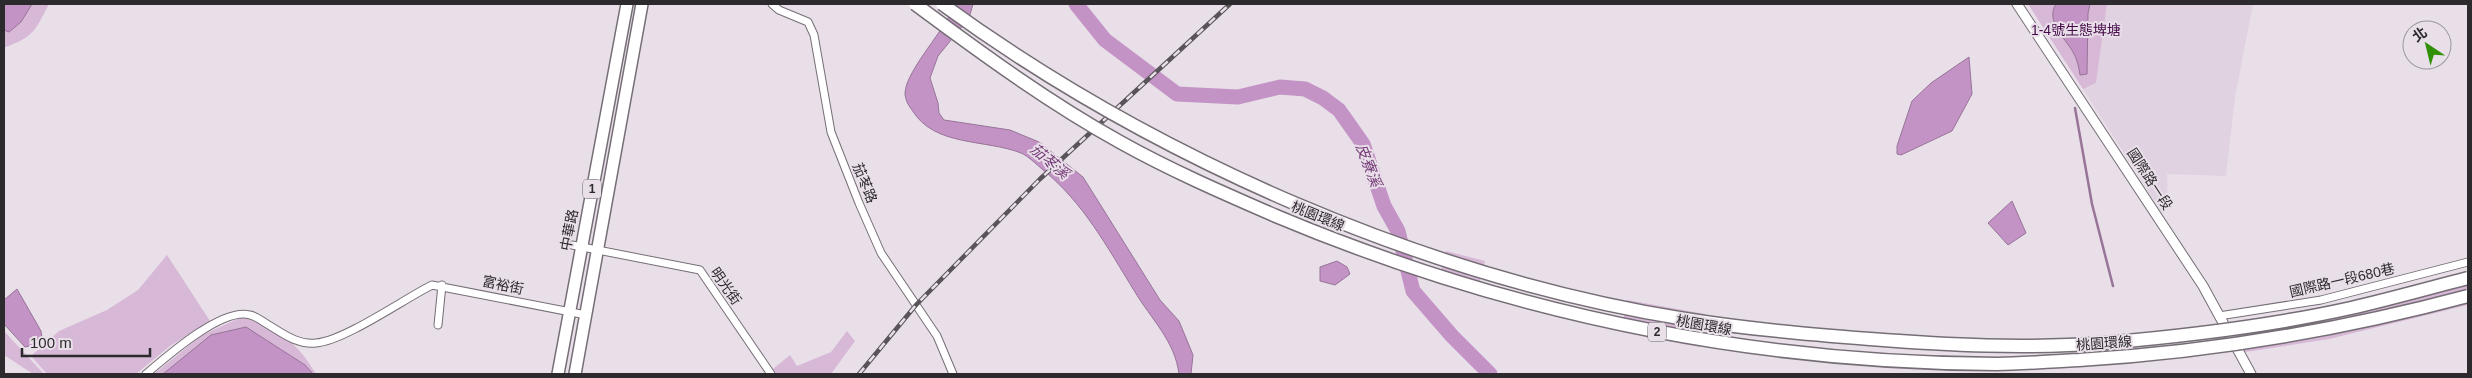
<svg xmlns="http://www.w3.org/2000/svg" width="2472" height="378" font-family="Arial,'Noto Sans TC',sans-serif">
<style>
.built{fill:#e0d2e1}
.green{fill:#d7b8d7}
.water{fill:#c493c6;stroke:#977498}
.lines{fill:none;stroke-linecap:round;stroke-linejoin:round}
.stream{stroke:#977498;stroke-width:2.5}
.river{stroke:#c493c6;stroke-width:15}
.minor-casing{stroke:#766e76;stroke-width:9}
.tertiary-casing{stroke:#766e76;stroke-width:11}
.primary-casing{stroke:#766e76;stroke-width:14}
.minor{stroke:#fff;stroke-width:7}
.tertiary{stroke:#fff;stroke-width:9}
.primary{stroke:#fff;stroke-width:11}
.rail-casing{stroke:#595459;stroke-width:4.5}
.rail{stroke:#e8dfe8;stroke-width:2.5;stroke-dasharray:8;stroke-linecap:butt}
.motorway-bridge-casing{stroke:#766e76;stroke-width:15;stroke-linecap:butt}
.motorway-bridge{stroke:#fff;stroke-width:12}
.labels{text-anchor:middle;dominant-baseline:central;stroke-width:4;stroke-linejoin:round;paint-order:stroke}
.shield{fill:#e8dfe8;stroke:#656065;stroke-width:1}
.shield-label{font-size:12px;font-weight:bold;fill:#2d2a2d}
.park-label{font-size:14px;fill:#470a4b;stroke:#e8dfe8}
.street-label{font-size:14px;fill:#2d2a2d;stroke:#e8dfe8}
.water-label{font-size:15px;font-style:italic;fill:#763a79;stroke:#e8dfe8}
</style>
<rect width="100%" height="100%" fill="#e8dfe8"/>
<path class="built" d="M 2107,4 L 2253,4 L 2235,97 L 2226,176 L 2167,174 L 2168,207 L 2163,214 L 2083,89 L 2096,83 Z"/>
<path class="green" d="M 4,4 L 49,4 C 35,30 35,36 6,47 L 4,47 Z
M 2028,4 L 2107,4 L 2096,83 L 2083,89 Z
M 1446,251 L 1485,261 L 1477,292 L 1438,283 Z
M 167,255 L 210,321 L 170,346 L 136,374 L 47,374 L 31,356 L 59,331 L 107,310 L 138,290 Z
M 2468,272 L 2468,305 L 2329,339 L 2239,353 L 2227,323 L 2311,311 Z
M 1627,300 L 1705,314 L 1699,347 L 1621,332 Z
M 242,317 C 279,330 296,340 316,374 L 154,374 L 202,335 Z
M 4,331 L 44,374 L 33,374 L 4,355 Z
M 847,331 L 855,341 L 831,374 L 776,374 L 773,369 L 790,355 L 797,366 L 831,352 Z"/>
<path class="water" d="M 4,4 L 32,4 L 21,22 L 9,32 L 4,30 Z
M 955,4 L 973,4 L 969,18 L 938,56 L 930,78 L 938,103 L 939,113 L 944,120 L 1010,130 L 1039,142 L 1083,177 L 1160,300 L 1179,321 L 1193,355 L 1191,374 L 1179,374 C 1175,341 1151,319 1135,292 C 1107,247 1084,203 1042,169 C 1036,164 1028,156 1021,153 C 986,139 934,147 912,110 C 908,105 905,99 905,93 C 906,70 947,28 955,4 Z
M 2056,4 L 2090,4 L 2088,13 L 2087,74 L 2080,75 C 2079,67 2077,59 2073,52 C 2065,38 2045,21 2056,4 Z
M 1969,57 L 1972,94 L 1952,131 L 1901,155 L 1897,154 L 1897,146 L 1912,101 L 1931,83 Z
M 2012,201 L 2026,233 L 2008,245 L 1988,223 Z
M 1337,261 L 1347,267 L 1350,274 L 1335,285 L 1320,281 L 1320,267 Z
M 17,289 L 41,331 L 42,338 L 34,345 L 25,347 L 4,324 L 4,300 Z
M 246,327 L 305,365 L 313,374 L 163,374 L 211,335 Z"/>
<g class="lines">
<path class="stream" d="M 2075,108 L 2092,204 L 2113,286"/>
<path class="river" d="M 1076,4 L 1105,40 L 1177,94 L 1238,97 L 1280,87 L 1305,89 L 1323,98 L 1339,110 L 1363,144 L 1384,206 L 1398,231 L 1413,291 L 1452,336 L 1490,374"/>
<g class="minor-casing">
<path id="minor" d="M 772,4 L 779,10 L 808,22 L 814,35 L 831,132 L 859,203 L 881,253 L 937,336 L 953,374
M 572,245 L 700,270 L 771,374
M 2219,316 L 2321,300 L 2468,262
M 438,325 L 442,285
M 146,374 C 166,357 222,307 250,315 C 256,316 262,321 267,324 C 282,333 297,345 316,343 C 344,341 404,299 432,285 L 586,315"/>
</g>
<g class="tertiary-casing">
<path id="tertiary" d="M 2017,4 L 2203,286 L 2251,374"/>
</g>
<g class="primary-casing">
<path id="primary" d="M 558,374 L 627,4
M 575,374 L 642,4"/>
</g>
<use href="#minor" class="minor"/>
<use href="#tertiary" class="tertiary"/>
<use href="#primary" class="primary"/>
<g class="rail-casing">
<path id="rail" d="M 859,374 L 916,305 L 1040,179 L 1230,4"/>
</g>
<use href="#rail" class="rail"/>
<g class="motorway-bridge-casing">
<path id="motorway-bridge" d="M 915,4 C 981,53 1048,102 1120,142 C 1170,170 1223,193 1276,216 C 1507,313 1746,363 1997,364 C 2024,364 2052,361 2079,360 C 2211,352 2341,330 2468,296
M 942,4 C 1155,159 1425,277 1685,319 C 1747,329 1808,334 1870,339 C 1948,345 2025,349 2103,343 C 2186,336 2270,326 2351,308 C 2390,299 2429,288 2468,278"/>
</g>
<use href="#motorway-bridge" class="motorway-bridge"/>
</g>
<g class="labels">
<g class="shield">
<rect x="583" y="179.5" width="18" height="19" rx="4"/>
<rect x="1648" y="322.5" width="18" height="19" rx="4"/>
</g>
<g class="shield-label">
<text x="592" y="189">1</text>
<text x="1657" y="332">2</text>
</g>
<g class="park-label">
<text x="2076" y="30">1-4號生態埤塘</text>
</g>
<g class="street-label">
<text transform="translate(2150 179) rotate(57)">國際路一段</text>
<text transform="translate(865 183) rotate(68)">茄苳路</text>
<text transform="translate(1318 216) rotate(22)">桃園環線</text>
<text transform="translate(569 230) rotate(-79)">中華路</text>
<text transform="translate(2342 280) rotate(-13)">國際路一段680巷</text>
<text transform="translate(503 285) rotate(12)">富裕街</text>
<text transform="translate(726 286) rotate(55)">明光街</text>
<text transform="translate(1704 325) rotate(10)">桃園環線</text>
<text transform="translate(2104 343) rotate(-4)">桃園環線</text>
</g>
<g class="water-label">
<text transform="translate(1050 161) rotate(40)">茄苳溪</text>
<text transform="translate(1369 165) rotate(69)">皮寮溪</text>
</g>
</g>
<rect width="2472" height="378" fill="none" stroke="#2d2a2d" stroke-width="10"/>
<g transform="translate(2427 45) rotate(325)"><circle r="24" fill="#e8dfe8" stroke="#9d979d"/>
<path d="M0-4L9 19L0 12L-9 19Z" fill="#309006"/>
<text y="-8" font-size="14" font-weight="bold" text-anchor="middle" fill="#2d2a2d">北</text>
</g>
<path d="M22 348v8h128v-8" fill="none" stroke="#2d2a2d" stroke-width="2.5"/>
<text x="30" y="348" font-size="15" fill="#2d2a2d" stroke="#e8dfe8" stroke-width="4" paint-order="stroke">100 m</text>
</svg>
